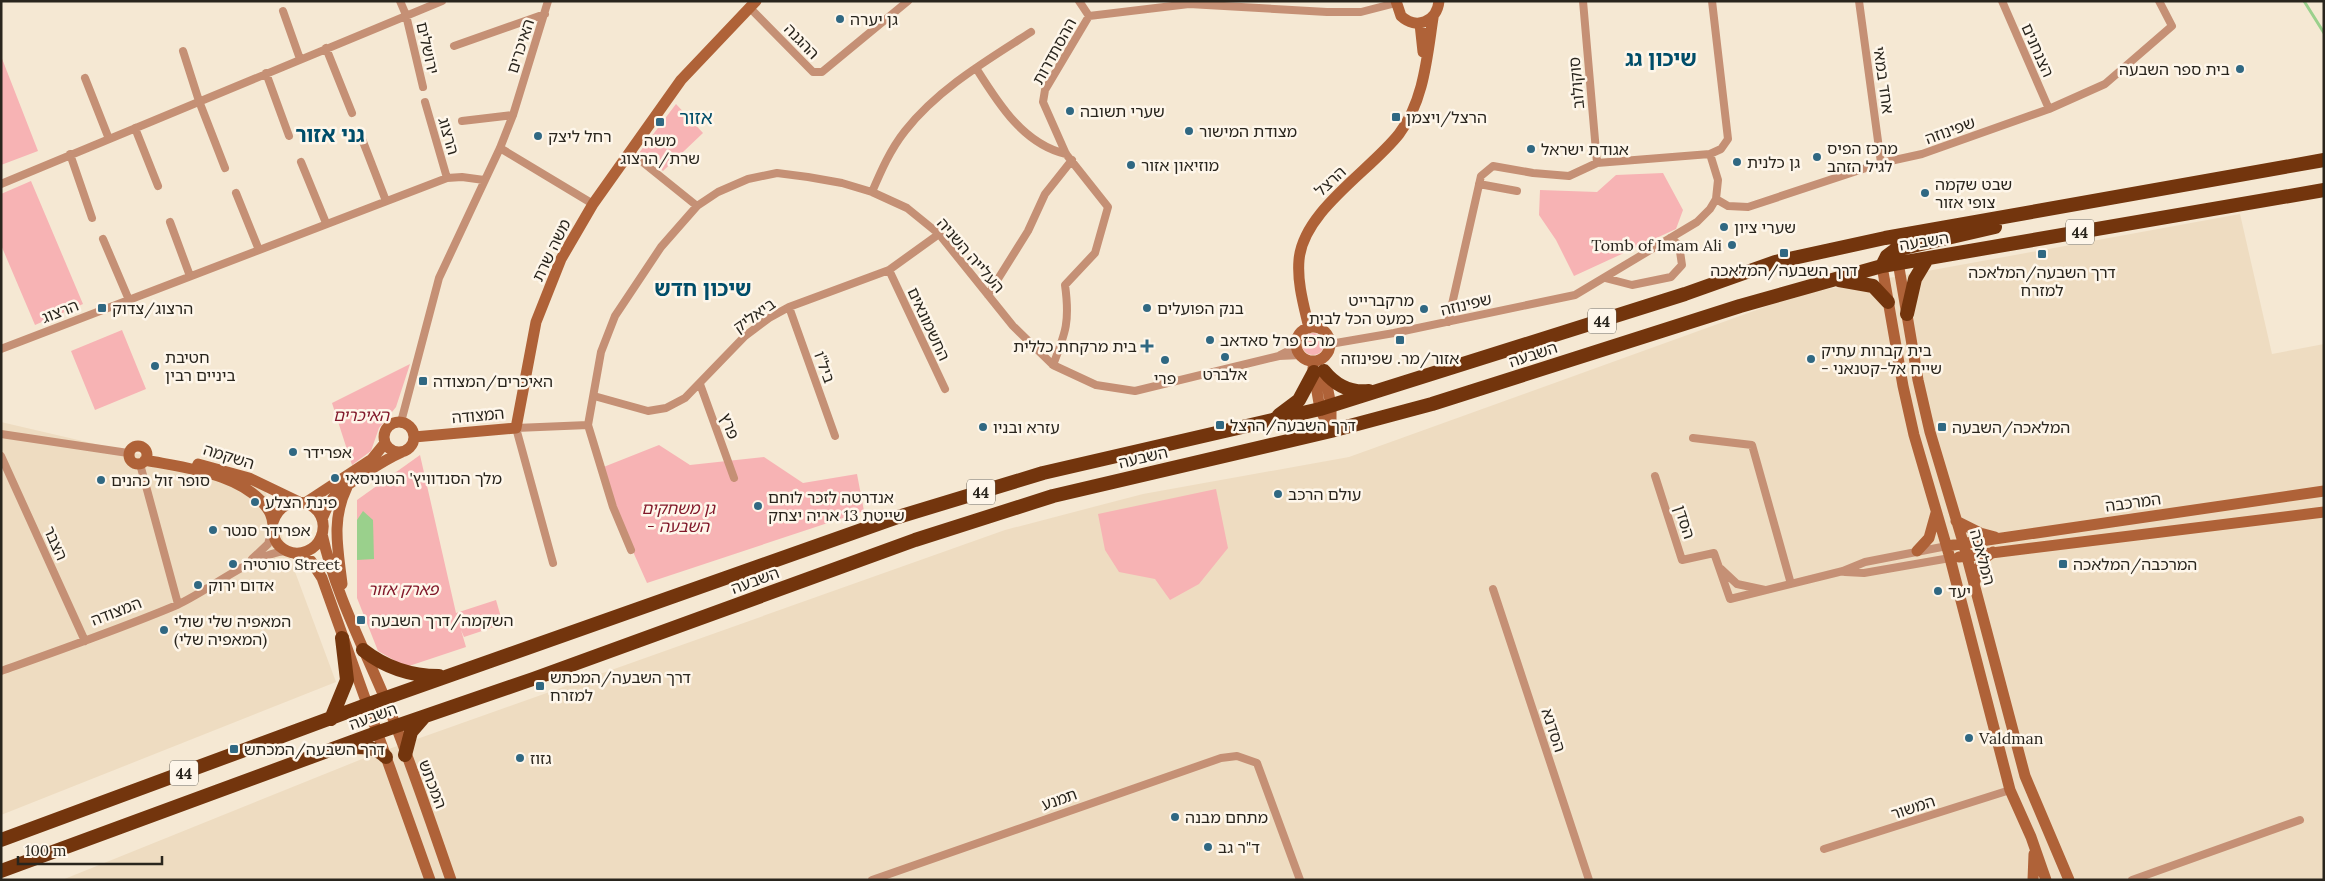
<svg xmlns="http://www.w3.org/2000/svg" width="2325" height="881" font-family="Lora,'Noto Sans Hebrew',serif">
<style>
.built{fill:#eedcc1}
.green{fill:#f7b3b4}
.water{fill:#9ad08c}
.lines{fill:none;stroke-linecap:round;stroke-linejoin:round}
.stream{stroke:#9ad08c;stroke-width:3}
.street{stroke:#c59075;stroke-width:8}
.secondary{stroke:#af6238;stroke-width:11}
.highway{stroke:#73350d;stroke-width:14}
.poi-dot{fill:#306882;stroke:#fef6ea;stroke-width:2}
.labels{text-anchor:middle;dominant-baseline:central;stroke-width:5;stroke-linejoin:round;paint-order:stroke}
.shield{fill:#fef6ea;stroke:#69645a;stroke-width:1}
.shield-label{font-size:15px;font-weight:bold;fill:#29251d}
.poi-label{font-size:16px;fill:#29251d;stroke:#fef6ea;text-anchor:start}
.street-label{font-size:16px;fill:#29251d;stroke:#fef6ea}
.park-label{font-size:16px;font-style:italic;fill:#81182a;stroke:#fef6ea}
.quarter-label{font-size:19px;fill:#004d69;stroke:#fef6ea}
.district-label{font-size:21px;font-weight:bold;fill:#004d69;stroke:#fef6ea}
</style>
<rect width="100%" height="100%" fill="#f5e8d3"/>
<path class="built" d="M 2240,214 L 2272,354 L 2324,344 L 2324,880 L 62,880 L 372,755 L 1005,530 L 1143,494 L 1349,457 L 1801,294 Z
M 1,422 L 262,483 L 336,682 L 1,815 Z"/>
<path class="green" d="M 1,56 L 38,151 L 1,165 Z
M 676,104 L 703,133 L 663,171 L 639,153 Z
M 1663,173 L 1683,210 L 1676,229 L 1574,276 L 1556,240 L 1539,215 L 1540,190 L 1597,192 L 1616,175 Z
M 31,181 L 83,304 L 35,325 L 1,245 L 1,194 Z
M 122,330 L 146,389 L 95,410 L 71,351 Z
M1302 344a11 11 0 1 1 22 0a11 11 0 1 1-22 0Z
M 410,364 L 396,407 L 379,428 L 371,451 L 352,465 L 332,403 Z
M 659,445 L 690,465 L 764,457 L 803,483 L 857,474 L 864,511 L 647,583 L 613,507 L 601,468 Z
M 420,455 L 456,613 L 496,600 L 503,624 L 464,637 L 461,630 L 466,647 L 406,667 L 378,651 L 357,598 L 357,500 Z
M 1216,489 L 1228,548 L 1199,584 L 1170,600 L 1155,579 L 1119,572 L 1105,550 L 1098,514 Z"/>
<path class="water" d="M 363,511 L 373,520 L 374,559 L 357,560 L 357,520 Z"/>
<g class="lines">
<path class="stream" d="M 2304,1 L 2324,33"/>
<path class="street" d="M 400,1 L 406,15 L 423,87
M 1079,1 L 1089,16 L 1189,4 L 1327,12 L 1361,12 L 1396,3
M 1583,1 L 1597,163
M 1859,1 L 1881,163
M 2002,1 L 2049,109
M 749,7 L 813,72 L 822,72 L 908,1
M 283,11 L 300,59
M 454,46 L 545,14
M 326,48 L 352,113
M 183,51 L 199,101 L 225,168
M 976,68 C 998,103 1023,144 1066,154
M 266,73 L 289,136
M 85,78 L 109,139
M 425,102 L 447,178
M 462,121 L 513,115
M 135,128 L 158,186
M 362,139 L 386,201
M 500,148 L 593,204
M 630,152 L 697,206
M 70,154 L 92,218
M 1710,154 L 1718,180 L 1716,199 L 1728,206 L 1748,207 L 1881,163 L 1922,154 L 2049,109 L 2105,84 L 2172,26 L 2159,1
M 301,162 L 326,223
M 1,184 L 442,1
M 1479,184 L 1517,191
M 872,192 C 881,171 890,150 905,131 C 938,89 986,61 1031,32
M 236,193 L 259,250
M 170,222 L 190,276
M 103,239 L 129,300
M 889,270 L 945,389
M 1605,278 L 1632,285 L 1671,277 L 1682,265 L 1679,245 L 1670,238
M 988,295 L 1028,231 L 1045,194 L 1072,160
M 789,307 L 835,436
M 1448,322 L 1481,176 L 1493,166 L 1533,173 L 1569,176 L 1597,163 L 1710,154 L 1721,149 L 1728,139 L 1712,1
M 1330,344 L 1394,333 L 1575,295 L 1697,222 L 1710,209 L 1716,199
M 1,349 L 447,178 L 462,177 L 484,180
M 1280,355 L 1290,350 L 1297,340
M 1053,365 C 1066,332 1070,321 1065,285 L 1095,253 L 1108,207 L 1066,154 L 1043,102 L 1045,90 L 1089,16
M 700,384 L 734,478
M 594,396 L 648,411 L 666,408 L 685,398 L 745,336 L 769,318 L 789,307 L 889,270 L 939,234
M 401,422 L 439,278 L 500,148 L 513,115 L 548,1
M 1,434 L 128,453
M 1693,438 L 1752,445 L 1791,584
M 1,456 L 85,641
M 140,464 L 178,604
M 1655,476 L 1682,560 L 1714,553 L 1730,599 L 1843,571 L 1865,562 L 1947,546
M 631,550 L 613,507 L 588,425 L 601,352 L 615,316 L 661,247 L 697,206 L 718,192 L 748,179 L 777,173 L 808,177 L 842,183 L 872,192 L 907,208 L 939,234 L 1013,326 L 1053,365 L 1096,385 L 1135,391 L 1279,356 L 1301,355
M 252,559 L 268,544 L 272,531
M 553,563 L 516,428 L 588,425
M 1721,569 L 1737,584 L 1765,590
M 1845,572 L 1864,573 L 1950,558
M 1493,589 L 1589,880
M 1,671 C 60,650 120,629 177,605 C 210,590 253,554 286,551
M 1824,849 L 2010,790
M 872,880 L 1221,758 L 1237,756 L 1257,763 L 1300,880
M 2132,880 L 2300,820"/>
<path class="secondary" d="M 1396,1 L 1401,16 C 1416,30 1437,22 1439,1
M 1420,24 L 1423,52
M 1897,256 L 1918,380 L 1930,432 L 1963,542 L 2025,776 L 2069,880
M 1882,266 L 1903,386 L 1914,435 L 1950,558 L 2010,790 L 2031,837 L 2046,880
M1296 344a17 17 0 1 1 34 0a17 17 0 1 1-34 0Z
M 1309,328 C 1304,306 1297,283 1299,260 C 1303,211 1370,171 1399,134 C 1424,101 1427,57 1433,18
M 1313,368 L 1320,409 L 1331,431
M 1324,371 L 1331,405 L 1331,429
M384 437a15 15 0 1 1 30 0a15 15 0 1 1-30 0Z
M 414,437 L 516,428 L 536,322 L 561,259 L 593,204 L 681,80 L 756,1
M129 455a9 9 0 1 1 18 0a9 9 0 1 1-18 0Z
M 145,460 C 185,468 245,473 269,511 C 278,525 266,541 287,551 C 300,557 316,550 321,537 C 334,504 285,486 273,522
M 198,464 L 249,478 L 299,502
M 305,503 L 372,459 L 385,443
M 322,519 C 325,512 328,504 333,498 C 346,484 384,460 402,452
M 1956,521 L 1980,533 L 1995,537
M 322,534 C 335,593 363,646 386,701 C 410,760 430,820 451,880
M 1947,546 L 2324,491
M 1917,551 L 1929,538 L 1936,513
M 294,553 L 311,561 L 322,578 L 430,880
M 1959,557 L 2324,512
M 342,584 C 338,549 331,520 347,487
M 1974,584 L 1982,560 L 1993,552
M 2033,880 L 2034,854"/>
<path class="highway" d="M 1882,266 L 1887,256 L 1895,250 L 1995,227
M 1839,280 L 1873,286 L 1888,302
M 1907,314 L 1915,279 L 1927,259
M 1324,371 C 1336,386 1350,393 1369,391
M 1279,415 L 1299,400 L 1314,372
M 363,650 C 386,668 410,676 439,676
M 331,719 L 347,680 L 342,638
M 348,747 C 362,747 375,746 386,757
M 405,755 L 411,732 L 424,717
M 1,840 L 366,705 L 898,517 L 1043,473 L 1320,409 L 1685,294 L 1775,262 L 1885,238 L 2324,160
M 1,871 L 376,733 L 533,679 L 915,540 L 1053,496 L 1331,431 L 1432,404 L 1740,306 L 1882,266 L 2324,190"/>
</g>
<g class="poi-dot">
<circle cx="840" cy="19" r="5"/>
<circle cx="2240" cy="69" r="5"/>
<circle cx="1070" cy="111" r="5"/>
<rect x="1391" y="112" width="10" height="10" rx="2.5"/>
<rect x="655" y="117" width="10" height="10" rx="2.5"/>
<circle cx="1189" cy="131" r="5"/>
<circle cx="538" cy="136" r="5"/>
<circle cx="1531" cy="149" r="5"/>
<circle cx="1817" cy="157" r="5"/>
<circle cx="1737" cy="162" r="5"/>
<circle cx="1131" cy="165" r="5"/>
<circle cx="1925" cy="193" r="5"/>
<circle cx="1724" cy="227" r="5"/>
<circle cx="1732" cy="245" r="5"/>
<rect x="1779" y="248" width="10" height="10" rx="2.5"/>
<rect x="2037" y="249" width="10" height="10" rx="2.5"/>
<rect x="97" y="303" width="10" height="10" rx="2.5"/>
<circle cx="1147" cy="308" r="5"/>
<circle cx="1424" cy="309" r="5"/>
<circle cx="1210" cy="340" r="5"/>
<rect x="1395" y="335" width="10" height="10" rx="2.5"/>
<path d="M1144.5 338.5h5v5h5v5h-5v5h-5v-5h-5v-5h5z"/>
<circle cx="1225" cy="357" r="5"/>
<circle cx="1811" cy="359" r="5"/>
<circle cx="1165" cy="360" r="5"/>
<circle cx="155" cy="366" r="5"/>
<rect x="418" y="376" width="10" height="10" rx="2.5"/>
<rect x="1215" y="420" width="10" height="10" rx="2.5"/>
<circle cx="983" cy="427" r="5"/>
<rect x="1937" y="422" width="10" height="10" rx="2.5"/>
<circle cx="293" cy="452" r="5"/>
<circle cx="335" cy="478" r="5"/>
<circle cx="101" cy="480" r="5"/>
<circle cx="1278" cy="494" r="5"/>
<circle cx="255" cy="502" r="5"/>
<circle cx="758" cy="506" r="5"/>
<circle cx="213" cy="530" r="5"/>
<circle cx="233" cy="564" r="5"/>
<rect x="2058" y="559" width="10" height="10" rx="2.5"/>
<circle cx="198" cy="585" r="5"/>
<circle cx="1938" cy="591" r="5"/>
<rect x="356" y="615" width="10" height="10" rx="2.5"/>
<circle cx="164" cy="630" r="5"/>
<rect x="535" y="681" width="10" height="10" rx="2.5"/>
<circle cx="1969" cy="738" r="5"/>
<rect x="229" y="744" width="10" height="10" rx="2.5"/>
<circle cx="520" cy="758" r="5"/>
<circle cx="1175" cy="817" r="5"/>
<circle cx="1208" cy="847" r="5"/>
</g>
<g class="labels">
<g class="shield">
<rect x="2066" y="219.5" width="28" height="25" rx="4"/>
<rect x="1588" y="308.5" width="28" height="25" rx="4"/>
<rect x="967" y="479.5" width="28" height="25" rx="4"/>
<rect x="170" y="760.5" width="28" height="25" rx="4"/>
</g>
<g class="shield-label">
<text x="2080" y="232">44</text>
<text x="1602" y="321">44</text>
<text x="981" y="492">44</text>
<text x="184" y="773">44</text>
</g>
<g class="poi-label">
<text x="850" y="19">גן יערה</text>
<text x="2230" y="69" text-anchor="end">בית ספר השבעה</text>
<text x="1080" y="111">שערי תשובה</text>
<text x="1406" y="117">הרצל/ויצמן</text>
<text x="1199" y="131">מצודת המישור</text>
<text x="548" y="136">רחל ליצק</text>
<text x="660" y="140" text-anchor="middle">משה<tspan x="660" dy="18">שרת/הרצוג</tspan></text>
<text x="1827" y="148">מרכז הפיס<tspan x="1827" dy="18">לגיל הזהב</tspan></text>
<text x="1541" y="149">אגודת ישראל</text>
<text x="1747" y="162">גן כלנית</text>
<text x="1141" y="165">מוזיאון אזור</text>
<text x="1935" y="184">שבט שקמה<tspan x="1935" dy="18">צופי אזור</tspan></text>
<text x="1734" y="227">שערי ציון</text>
<text x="1722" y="245" text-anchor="end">Tomb of Imam Ali</text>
<text x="1784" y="270" text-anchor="middle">דרך השבעה/המלאכה</text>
<text x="2042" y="272" text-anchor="middle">דרך השבעה/המלאכה<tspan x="2042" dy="18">למזרח</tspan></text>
<text x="1414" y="300" text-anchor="end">מרקברייט<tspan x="1414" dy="18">כמעט הכל לבית</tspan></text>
<text x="112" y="308">הרצוג/צדוק</text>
<text x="1157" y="308">בנק הפועלים</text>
<text x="1220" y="340">מרכז פרל סאדאב</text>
<text x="1137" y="346" text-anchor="end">בית מרקחת כללית</text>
<text x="1821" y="350">בית קברות עתיק<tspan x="1821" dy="18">- שייח אל-קטנאני</tspan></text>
<text x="165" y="357">חטיבת<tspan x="165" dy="18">ביניים רבין</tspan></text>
<text x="1400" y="358" text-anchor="middle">אזור/מר. שפינוזה</text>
<text x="1225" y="374" text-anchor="middle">אלברט</text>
<text x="1165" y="378" text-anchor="middle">פרי</text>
<text x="433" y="381">האיכרים/המצודה</text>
<text x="1230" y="425">דרך השבעה/הרצל</text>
<text x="993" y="427">עזרא ובניו</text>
<text x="1952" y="427">המלאכה/השבעה</text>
<text x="303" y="452">אפרידר</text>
<text x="345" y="478">מלך הסנדוויץ' הטוניסאי</text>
<text x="111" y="480">סופר זול כהנים</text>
<text x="1288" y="494">עולם הרכב</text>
<text x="768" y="497">אנדרטה לזכר לוחם<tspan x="768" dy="18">שייטת 13 אריה יצחק</tspan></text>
<text x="265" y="502">פינת הצלע</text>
<text x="223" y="530">אפרידר סנטר</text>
<text x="243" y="564">טורטיה Street</text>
<text x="2073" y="564">המרכבה/המלאכה</text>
<text x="208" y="585">אדום ירוק</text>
<text x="1948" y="591">יעד</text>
<text x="371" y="620">השקמה/דרך השבעה</text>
<text x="174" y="621">המאפיה שלי שולי<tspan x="174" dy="18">(המאפיה שלי)</tspan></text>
<text x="550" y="677">דרך השבעה/המכתש<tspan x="550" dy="18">למזרח</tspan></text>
<text x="1979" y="738">Valdman</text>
<text x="244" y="749">דרך השבעה/המכתש</text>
<text x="530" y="758">גזוז</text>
<text x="1185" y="817">מתחם מבנה</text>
<text x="1218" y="847">ד"ר גב</text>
</g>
<g class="street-label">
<text transform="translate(802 41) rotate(46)">ההגנה</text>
<text transform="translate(520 46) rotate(-72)">האיכרים</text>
<text transform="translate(428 48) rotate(77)">ירושלים</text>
<text transform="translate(2038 50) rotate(66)">הצנחנים</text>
<text transform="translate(1054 51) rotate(-61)">ההסתדרות</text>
<text transform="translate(1884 80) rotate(82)">אחד במאי</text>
<text transform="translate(1576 83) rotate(-95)">סוקולוב</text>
<text transform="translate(1950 130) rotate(-20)">שפינוזה</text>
<text transform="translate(449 136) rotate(74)">הרצוג</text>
<text transform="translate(1330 181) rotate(-43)">הרצל</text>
<text transform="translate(1924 241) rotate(-9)">השבעה</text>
<text transform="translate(551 250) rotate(-64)">משה שרת</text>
<text transform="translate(971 255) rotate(49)">העלייה השניה</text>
<text transform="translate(1466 304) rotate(-13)">שפינוזה</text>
<text transform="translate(60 311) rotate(-21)">הרצוג</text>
<text transform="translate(754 315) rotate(-35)">ביאליק</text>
<text transform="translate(929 324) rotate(65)">החשמונאים</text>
<text transform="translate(1533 354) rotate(-18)">השבעה</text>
<text transform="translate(825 367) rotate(70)">ביל"ו</text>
<text transform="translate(478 415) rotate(-5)">המצודה</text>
<text transform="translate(730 426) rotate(69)">פרץ</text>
<text transform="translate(229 456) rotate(17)">השקמה</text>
<text transform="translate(1143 457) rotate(-13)">השבעה</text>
<text transform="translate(2133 502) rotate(-8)">המרכבה</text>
<text transform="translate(1685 522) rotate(72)">הסדן</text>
<text transform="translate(56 543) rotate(66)">הצבר</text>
<text transform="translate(1983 557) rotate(75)">המלאכה</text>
<text transform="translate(755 580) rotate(-20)">השבעה</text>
<text transform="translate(116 611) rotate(-21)">המצודה</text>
<text transform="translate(373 716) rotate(-20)">השבעה</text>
<text transform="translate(1554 730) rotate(72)">הסדנא</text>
<text transform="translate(433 784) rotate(69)">המכתש</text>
<text transform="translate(1059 799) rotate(-19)">תמנע</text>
<text transform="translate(1913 807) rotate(-18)">המשור</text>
</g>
<g class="park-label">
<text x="361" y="415">האיכרים</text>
<text x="678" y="508">גן משחקים<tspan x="678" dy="18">- השבעה</tspan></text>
<text x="403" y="589">פארק אזור</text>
</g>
<g class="quarter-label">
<text x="696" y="117">אזור</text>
</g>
<g class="district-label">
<text x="1661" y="58">שיכון גג</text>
<text x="330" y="134">גני אזור</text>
<text x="703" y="288">שיכון חדש</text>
</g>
</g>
<rect width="2325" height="881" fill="none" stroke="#29251d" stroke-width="5"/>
<path d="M18 856v8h144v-8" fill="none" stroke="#29251d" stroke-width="2.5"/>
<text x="25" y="856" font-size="15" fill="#29251d" stroke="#fef6ea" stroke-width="4" paint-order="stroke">100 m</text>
</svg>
